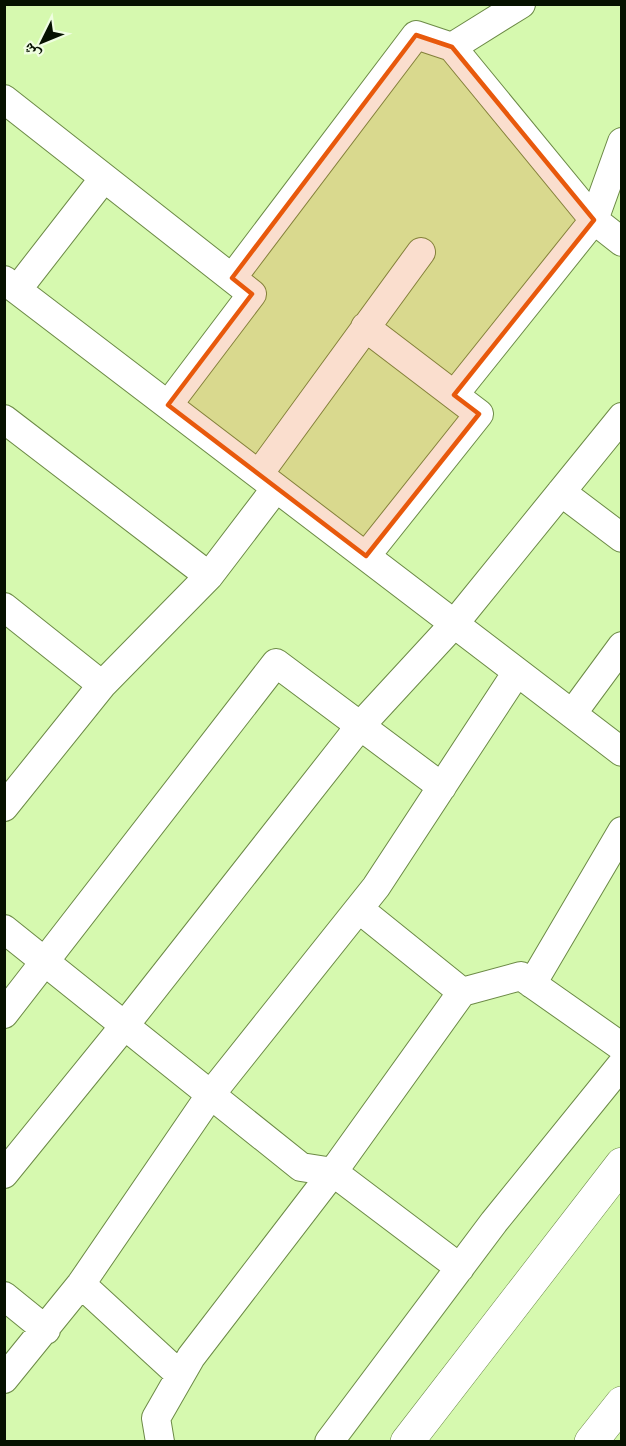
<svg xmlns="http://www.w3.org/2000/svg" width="626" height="1446" font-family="Raleway,'Noto Naskh Arabic',sans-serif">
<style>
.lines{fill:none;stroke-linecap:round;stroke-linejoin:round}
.minor-casing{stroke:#6c8a46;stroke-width:30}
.major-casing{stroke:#6c8a46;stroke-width:34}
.minor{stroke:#fff;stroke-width:28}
.major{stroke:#fff;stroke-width:33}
.marked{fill:#e8590c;fill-opacity:0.2;stroke:#e8590c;stroke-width:4.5;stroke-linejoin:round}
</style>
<rect width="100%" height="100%" fill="#d6f9af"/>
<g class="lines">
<g class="minor-casing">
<path id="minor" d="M 452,47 L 521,4
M 4,99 L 252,294 L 168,405
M 232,278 L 416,35 L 452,47 L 594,220 L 622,242
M 4,280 L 622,752
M 17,290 L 104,178
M 365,327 L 479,414 L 366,556
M 454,395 L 594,220 L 622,142
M 4,419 L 209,576
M 259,474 L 421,252
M 561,492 L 622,538
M 4,607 L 102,685
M 572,714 L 622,646
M 4,807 L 102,685 L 209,576 L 276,488
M 359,909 L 462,992 L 521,976 L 622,1047
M 4,929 L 301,1167 L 333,1172 L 460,1268
M 532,984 L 622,831
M 4,1014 L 276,663 L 442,787
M 4,1174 L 125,1025 L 360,726 L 454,624 L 622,417
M 81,1284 L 180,1375
M 4,1296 L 46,1330
M 4,1379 L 81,1284 L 211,1094 L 376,887 L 517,672
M 160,1442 L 156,1418 L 191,1357 L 333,1172 L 462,992
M 329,1442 L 494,1222 L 622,1064"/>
</g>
<g class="major-casing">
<path id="major" d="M 407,1442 L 622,1164
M 591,1442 L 622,1403"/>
</g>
<use href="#minor" class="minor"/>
<use href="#major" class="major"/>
</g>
<path class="marked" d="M 416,35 L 452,47 L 594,220 L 454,395 L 479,414 L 366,556 L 168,405 L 252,294 L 232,278 Z"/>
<rect width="626" height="1446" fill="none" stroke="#061100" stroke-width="12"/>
<g transform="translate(42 42) rotate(227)" stroke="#f0fee1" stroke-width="4.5" paint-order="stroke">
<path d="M0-4.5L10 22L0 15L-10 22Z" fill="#061100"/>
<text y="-9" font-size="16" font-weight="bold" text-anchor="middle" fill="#061100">ش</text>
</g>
</svg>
